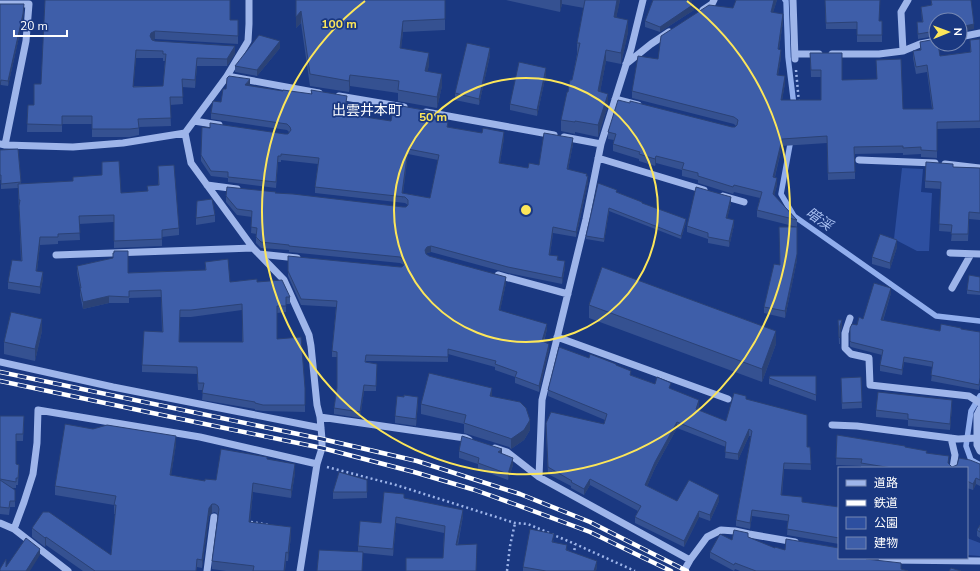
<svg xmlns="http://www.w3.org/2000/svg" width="980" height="571" font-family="'Nunito Sans','Noto Sans JP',sans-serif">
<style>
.green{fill:#2d4fa0}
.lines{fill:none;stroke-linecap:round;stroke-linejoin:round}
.stream{stroke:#91aeed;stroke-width:5.5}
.path{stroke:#9eb5ea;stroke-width:2.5;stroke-dasharray:2 3;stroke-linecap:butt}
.minor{stroke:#9eb5ea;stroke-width:7}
.rail-casing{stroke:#fff;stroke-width:4.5}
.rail{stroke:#1a3881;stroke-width:3;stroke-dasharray:9;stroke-linecap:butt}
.wall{fill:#355191;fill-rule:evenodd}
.shaded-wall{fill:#2b4276}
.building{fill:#3e5ea9;stroke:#2b4276;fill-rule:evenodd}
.ring{fill:none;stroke:#fce65a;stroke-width:2}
.labels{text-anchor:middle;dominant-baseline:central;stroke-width:3.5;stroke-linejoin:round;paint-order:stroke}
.neighbourhood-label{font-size:14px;fill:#fff;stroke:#1a3881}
.water-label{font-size:14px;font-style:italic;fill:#a9c0f2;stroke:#1a3881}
.centre{fill:#fce65a;stroke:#1a3881;stroke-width:2}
.ring-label{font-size:12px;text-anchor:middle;font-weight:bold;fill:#fce65a;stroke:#1a3881;stroke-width:3.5;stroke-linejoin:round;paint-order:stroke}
</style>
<rect width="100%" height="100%" fill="#1a3881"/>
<path class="green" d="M 902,168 L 923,169 L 921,192 L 932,193 L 929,251 L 917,251 L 894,239 Z
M 967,538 L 980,543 L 980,556 L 967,555 Z"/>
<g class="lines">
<path class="stream" d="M 785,0 L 786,1 L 788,57 L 794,106
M 791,139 L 781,194 L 794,216 L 936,316 L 980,321
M 980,396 L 971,411 L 966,446 L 971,460 L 980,465"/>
<path class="path" d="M 796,70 L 799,103
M 327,467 L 396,485 L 515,523 L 528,524 L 575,544 L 635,571
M 246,521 L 269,525
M 574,555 L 575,544
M 507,571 L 510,546 L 515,523"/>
<path class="minor" d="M 793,0 L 795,59
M 0,4 L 29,4 L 26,41 L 5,145
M 703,10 L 712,4 L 714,0
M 960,37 L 980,33
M 903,51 L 901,12 L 908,0
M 795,54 L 819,54
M 832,54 L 879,54 L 903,51 L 920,44 L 936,41
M 626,64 L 651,44 L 669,32
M 227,76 L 319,93
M 339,96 L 404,107
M 615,99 L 638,105
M 426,112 L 554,135
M 194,121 L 219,125
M 185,133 L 191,163 L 253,248 L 284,280 L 309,335 L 311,346 L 317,405 L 320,417 L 322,439 L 322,448 L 317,464 L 300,571
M 564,137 L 601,144
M 0,144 L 5,145 L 73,147 L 123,143 L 185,133 L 227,76 L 248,41 L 249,24 L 249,0
M 598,158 L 704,190
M 859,160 L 935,163
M 945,164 L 980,168
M 207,185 L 237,189
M 723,196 L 744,202
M 950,253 L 980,254
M 259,254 L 297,258
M 56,255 L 253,248
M 498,275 L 568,294
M 952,288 L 971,254
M 850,318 L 845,333 L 845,348 L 851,354 L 869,358 L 870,385 L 969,396 L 980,403
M 557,337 L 728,399
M 0,362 L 113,387 L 321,428
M 980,409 L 977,415 L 977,445 L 980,451
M 320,417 L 465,438 L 469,440
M 832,425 L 857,426 L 958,439 L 977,438
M 951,438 L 955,455 L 953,468
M 495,448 L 507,452 L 539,477 L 690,560
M 539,477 L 542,400 L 586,219 L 601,144 L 631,49 L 643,0
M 0,523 L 14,529 L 68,571
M 14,529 L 24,502 L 33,474 L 37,443 L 38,410 L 200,437 L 317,464
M 882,558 L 889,560 L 980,561
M 207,571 L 214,517
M 684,571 L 690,560 L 707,537 L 721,530 L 735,531 L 749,534 L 795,542"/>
<g class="rail-casing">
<path id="rail" d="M 0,372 L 322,439 L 417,461 L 520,494 L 590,522 L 687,571
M 0,381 L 200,423 L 322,448 L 414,472 L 475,490 L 517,505 L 590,532 L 671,571"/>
</g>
<use href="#rail" class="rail"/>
</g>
<path class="wall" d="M 45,0 L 230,20 L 238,20 L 238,44 L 155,39 L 152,40 L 155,41 L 235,54 L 227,66 L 197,66 L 195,88 L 182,87 L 183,104 L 170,105 L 171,126 L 139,127 L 139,135 L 130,137 L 92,137 L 92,124 L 62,124 L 62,132 L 27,132 L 28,105 L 34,105 L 41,84 ZM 136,58 L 163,58 L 163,61 L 165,61 L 163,86 L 133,86 Z
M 296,0 L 445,0 L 445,30 L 403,32 L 401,48 L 429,65 L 427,72 L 442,86 L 437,108 L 398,101 L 398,93 L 350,86 L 349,92 L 310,86 L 301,23 L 296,28 Z
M 506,0 L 620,0 L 616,18 L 628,32 L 621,64 L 606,61 L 600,92 L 608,105 L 598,137 L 575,132 L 575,134 L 561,131 L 561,120 L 572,80 L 577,54 L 577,43 L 584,8 L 562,4 L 560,12 Z
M 692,0 L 691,4 L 694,10 L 660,32 L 645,27 L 645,21 Z
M 736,0 L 777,0 L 773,12 L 783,21 L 779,49 L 781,57 L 778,75 L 785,83 L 782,100 L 821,100 L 821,77 L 811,77 L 810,53 L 842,80 L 903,109 L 932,109 L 927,72 L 916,74 L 913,58 L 913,51 L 920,50 L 920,42 L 940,56 L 970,52 L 970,40 L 980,39 L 980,128 L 937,129 L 937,158 L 921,157 L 921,154 L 903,155 L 903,153 L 855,154 L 855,179 L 828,180 L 827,143 L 782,146 L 775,177 L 777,185 L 774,195 L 797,220 L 797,227 L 757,217 L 757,210 L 760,198 L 734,192 L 733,194 L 698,183 L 698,180 L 682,176 L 682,170 L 656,163 L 655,166 L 639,161 L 639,159 L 613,151 L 613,144 L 614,140 L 608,139 L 608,132 L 732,127 L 735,127 L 736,126 L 734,124 L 632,98 L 632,91 L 658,59 L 733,8 Z
M 825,0 L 879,21 L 882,21 L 882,42 L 857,42 L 857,29 L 826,29 Z
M 931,0 L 971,0 L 974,29 L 960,20 L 936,20 L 936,36 L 918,39 L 917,22 L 922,22 L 921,7 L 931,5 Z
M 0,4 L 24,9 L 23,19 L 8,86 L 1,85 Z
M 280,48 L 257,76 L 235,72 L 235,66 Z
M 490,55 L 479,105 L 455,100 L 455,93 Z
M 546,74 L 537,116 L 510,110 L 510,104 Z
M 250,85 L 249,86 L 283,91 L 311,94 L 311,90 L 347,102 L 346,108 L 358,116 L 391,121 L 435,119 L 448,127 L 504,138 L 500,163 L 528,168 L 539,165 L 573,144 L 568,170 L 587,176 L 588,182 L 576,237 L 553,233 L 550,255 L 558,260 L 565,267 L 562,284 L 508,273 L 431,252 L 427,253 L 426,254 L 429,256 L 506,283 L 500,310 L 547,329 L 544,342 L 549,350 L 539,392 L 515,383 L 515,377 L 495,370 L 495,367 L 448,354 L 448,362 L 366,361 L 366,362 L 377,364 L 376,391 L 364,391 L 360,418 L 334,414 L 334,408 L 337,388 L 337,357 L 332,357 L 332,351 L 336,307 L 301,305 L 288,276 L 288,271 L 400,267 L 402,267 L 404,265 L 400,263 L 289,252 L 289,250 L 261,248 L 256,243 L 256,234 L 251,233 L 252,217 L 237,215 L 226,202 L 226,196 L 275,193 L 403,207 L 406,207 L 408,205 L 405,203 L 315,193 L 315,187 L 318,164 L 281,160 L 281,162 L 278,162 L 276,188 L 228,182 L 228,178 L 211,176 L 201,161 L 201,155 L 288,134 L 289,132 L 287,130 L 211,119 L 211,113 L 221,102 L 226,89 ZM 408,154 L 438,160 L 430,198 L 403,193 Z
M 18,149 L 21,184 L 73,181 L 102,175 L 102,162 L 121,193 L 147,191 L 158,185 L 158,166 L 179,228 L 179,235 L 162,237 L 162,246 L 114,248 L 114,222 L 79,224 L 80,240 L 58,241 L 58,244 L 40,245 L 37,271 L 43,279 L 40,294 L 8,289 L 8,282 L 21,261 L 18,188 L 1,189 L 1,180 L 0,180 L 0,150 Z
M 953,167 L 980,168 L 980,220 L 969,219 L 968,241 L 951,241 L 952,232 L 939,231 L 941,189 L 925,188 L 925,181 Z
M 617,192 L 686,222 L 681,239 L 609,211 L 604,242 L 586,239 L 586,236 Z
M 731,203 L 727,218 L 734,225 L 729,247 L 708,243 L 708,239 L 687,232 L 687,226 Z
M 215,215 L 215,222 L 196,225 L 196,218 Z
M 897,247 L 890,269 L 872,264 L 872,257 Z
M 113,258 L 128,273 L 205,270 L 205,262 L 230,282 L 257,282 L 290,297 L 290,304 L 286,304 L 286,312 L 277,313 L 277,339 L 305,388 L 305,412 L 263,411 L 255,410 L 255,409 L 202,400 L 203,390 L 198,390 L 197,374 L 142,372 L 142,365 L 162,332 L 161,297 L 129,298 L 129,303 L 109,303 L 83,309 L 80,295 L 80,288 L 77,273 L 77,266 ZM 242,310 L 242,342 L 179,342 L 180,317 L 191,317 Z
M 797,260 L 785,318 L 764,313 L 764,307 L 780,265 Z
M 980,277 L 980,295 L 967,294 L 967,290 Z
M 891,293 L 883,321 L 940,331 L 961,329 L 980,332 L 980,383 L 979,390 L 931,381 L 933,367 L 904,362 L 902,375 L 880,371 L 880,365 L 882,355 L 851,347 L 850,346 L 850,328 L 857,325 L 863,319 Z
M 589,305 L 776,344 L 762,382 L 589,318 Z
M 838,320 L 842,327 L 840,333 L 840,344 L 839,344 Z
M 42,331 L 35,361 L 4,354 L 4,342 Z
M 616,365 L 631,375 L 655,384 L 671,389 L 699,406 L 698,410 L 726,421 L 746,399 L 807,447 L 810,447 L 811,470 L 784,469 L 782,495 L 802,502 L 839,507 L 839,544 L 787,535 L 788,521 L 752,516 L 750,529 L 736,526 L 736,520 L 751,436 L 749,436 L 738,460 L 725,458 L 726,447 L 677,428 L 655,468 L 647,486 L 677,501 L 719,501 L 710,521 L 699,517 L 684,547 L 635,523 L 635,517 L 638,511 L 590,485 L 584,495 L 571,488 L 571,486 L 548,474 L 546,430 L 604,424 L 605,420 L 548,396 L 548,390 Z
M 816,376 L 816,401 L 769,384 L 769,378 Z
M 861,377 L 862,408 L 842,409 L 841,384 Z
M 492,397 L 530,430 L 524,440 L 511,449 L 509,447 L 464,433 L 464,424 L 421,414 L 421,404 Z
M 418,403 L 416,426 L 395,423 L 395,416 Z
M 952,406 L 950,430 L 908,426 L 908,420 L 876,417 L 876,410 Z
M 0,416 L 24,416 L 23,441 L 16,441 L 16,464 L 19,465 L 18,485 L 16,485 L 16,488 L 11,488 L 15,497 L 15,507 L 10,507 L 9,515 L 0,514 Z
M 837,435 L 905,447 L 927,453 L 949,464 L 952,467 L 980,464 L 980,486 L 976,484 L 973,490 L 967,488 L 967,468 L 861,468 L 861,466 L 836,465 Z
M 176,444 L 171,475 L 205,481 L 216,480 L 267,459 L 295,473 L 291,498 L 253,492 L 250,522 L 291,536 L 288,561 L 286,561 L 285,571 L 226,571 L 212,569 L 212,561 L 218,515 L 215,512 L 212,513 L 209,516 L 202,568 L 197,567 L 196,571 L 83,571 L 46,545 L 45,547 L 32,537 L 32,528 L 111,555 L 115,514 L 114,514 L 114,505 L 55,495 L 55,486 Z
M 459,451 L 502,454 L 513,465 L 508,480 L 478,469 L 478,464 L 459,458 Z
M 367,480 L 367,498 L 333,499 L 333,492 Z
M 404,498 L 463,516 L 458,545 L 443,558 L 444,533 L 396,523 L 393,556 L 363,553 L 363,559 L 358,552 L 358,546 L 381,523 Z
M 980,525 L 980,538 L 977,536 L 977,530 Z
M 748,538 L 775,548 L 785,550 L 839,558 L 868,558 L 868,559 L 908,571 L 740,571 L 735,569 L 734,571 L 710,558 L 710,552 L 732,540 Z
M 554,540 L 553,542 L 597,566 L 596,571 L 523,571 L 523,567 Z"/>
<path class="shaded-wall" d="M 560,0 L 562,0 L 562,4 L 560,12 Z
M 617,0 L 620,0 L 614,29 L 614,17 Z
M 690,0 L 692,0 L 692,2 L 690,7 L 694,4 L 694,10 L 660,32 L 660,27 L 689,4 Z
M 774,0 L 777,0 L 771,19 L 771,12 Z
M 24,4 L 23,19 L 8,86 L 8,81 Z
M 301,11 L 301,23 L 296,28 L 296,17 Z
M 783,14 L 783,21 L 778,56 L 778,49 Z
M 628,20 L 628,32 L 621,64 L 621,53 Z
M 403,21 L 403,32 L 400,59 L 400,48 Z
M 974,24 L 974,29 L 960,32 L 960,27 Z
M 155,31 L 155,39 L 151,41 L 150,36 L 151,33 Z
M 280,41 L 280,48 L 257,76 L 257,70 Z
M 235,46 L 235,54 L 227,66 L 227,59 Z
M 490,48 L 490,55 L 479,105 L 479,99 Z
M 136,50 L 136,58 L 133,94 L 133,87 Z
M 606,50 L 606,61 L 598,103 L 598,91 Z
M 781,50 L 781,57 L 777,82 L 777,75 Z
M 429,53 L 429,65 L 425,83 L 425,71 Z
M 197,58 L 197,66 L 195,88 L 195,80 Z
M 546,68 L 546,74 L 537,116 L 537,110 Z
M 442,74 L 442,86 L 437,108 L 437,97 Z
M 350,75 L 350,86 L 349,92 L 349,81 Z
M 785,76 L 785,83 L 781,107 L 781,100 Z
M 250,79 L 250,85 L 245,91 L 245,85 Z
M 608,94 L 608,105 L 598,137 L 598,125 Z
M 504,132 L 504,138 L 499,168 L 499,163 Z
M 573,138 L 573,144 L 567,175 L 567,169 Z
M 782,139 L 782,146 L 773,184 L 773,177 Z
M 408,149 L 408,154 L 402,199 L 402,193 Z
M 656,156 L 656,163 L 655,166 L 655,159 Z
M 588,176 L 588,182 L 576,237 L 576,232 Z
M 777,178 L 777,185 L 773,201 L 773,194 Z
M 731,197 L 731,203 L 726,224 L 726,218 Z
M 609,208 L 609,211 L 604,242 L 604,239 Z
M 686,219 L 686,222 L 681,239 L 681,236 Z
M 734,220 L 734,225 L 729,247 L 729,241 Z
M 553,227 L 553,233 L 549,260 L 549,255 Z
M 40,237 L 40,245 L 36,278 L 36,271 Z
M 897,240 L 897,247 L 890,269 L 890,263 Z
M 431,246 L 431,252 L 427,253 L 425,256 L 425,250 L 427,247 Z
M 797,254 L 797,260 L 785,318 L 785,311 Z
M 565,261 L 565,267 L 562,284 L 562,278 Z
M 43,272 L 43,279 L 40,294 L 40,287 Z
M 506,277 L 506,283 L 499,316 L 499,310 Z
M 891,288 L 891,293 L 881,326 L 881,320 Z
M 109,296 L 109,303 L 83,309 L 83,302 Z
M 42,319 L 42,331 L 35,361 L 35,349 Z
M 842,320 L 842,327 L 840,333 L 840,326 Z
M 547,324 L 547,329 L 542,347 L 542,341 Z
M 776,331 L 776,344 L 762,382 L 762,369 Z
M 549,344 L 549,350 L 539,392 L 539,386 Z
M 904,357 L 904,362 L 902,375 L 902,370 Z
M 364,385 L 364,391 L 360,418 L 360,412 Z
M 492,388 L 492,398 L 490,396 Z
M 418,397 L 418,403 L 416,426 L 416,419 Z
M 699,400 L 699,406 L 696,415 L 696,409 Z
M 952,400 L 952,406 L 950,430 L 950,424 Z
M 530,420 L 530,430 L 524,440 L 511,449 L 511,439 Z
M 677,422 L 677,428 L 655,468 L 645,491 L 645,485 L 655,462 Z
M 749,429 L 749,436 L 738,460 L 738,454 Z
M 176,436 L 176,444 L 170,483 L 170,475 Z
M 502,449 L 502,456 L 498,452 Z
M 513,458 L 513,465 L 508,480 L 508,474 Z
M 784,463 L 784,469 L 781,501 L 781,495 Z
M 295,464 L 295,473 L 291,498 L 291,490 Z
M 976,478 L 976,484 L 973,490 L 973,484 Z
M 590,479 L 590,485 L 584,495 L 584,489 Z
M 253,483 L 253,492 L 249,531 L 249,522 Z
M 719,495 L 719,501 L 710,521 L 710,515 Z
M 212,504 L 212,513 L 209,516 L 202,568 L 202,560 L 209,508 Z
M 463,510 L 463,516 L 456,551 L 456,545 Z
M 752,510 L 752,516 L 750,529 L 750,523 Z
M 699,511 L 699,517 L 684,547 L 684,541 Z
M 396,517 L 396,523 L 393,556 L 393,549 Z
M 291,527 L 291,536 L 288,561 L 288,553 Z
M 46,537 L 46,545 L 45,547 L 45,538 Z
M 40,549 L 40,555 L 30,571 L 26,571 Z
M 286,552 L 285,571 L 284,571 Z
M 597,561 L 597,566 L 596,571 L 594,571 Z"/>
<path class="building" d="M 45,0 L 230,0 L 230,20 L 238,20 L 238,36 L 155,31 L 151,33 L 150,36 L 152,40 L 155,41 L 235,46 L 227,59 L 197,58 L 195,80 L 182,79 L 183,97 L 170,97 L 171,118 L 138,119 L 139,128 L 130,129 L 92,129 L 92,116 L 62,116 L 62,125 L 27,124 L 28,105 L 34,105 L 34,84 L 41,84 ZM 136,50 L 163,51 L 163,54 L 166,54 L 163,86 L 133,87 Z
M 296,0 L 445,0 L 445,19 L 403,21 L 400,48 L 429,53 L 425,71 L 442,74 L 437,97 L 398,90 L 399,81 L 350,75 L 349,81 L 310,74 L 301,11 L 296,17 Z
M 585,0 L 617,0 L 614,17 L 628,20 L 621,53 L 606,50 L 598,91 L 608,94 L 598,125 L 575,121 L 575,122 L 561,120 L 567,92 L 568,92 L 570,80 L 572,80 L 580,43 L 577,43 Z
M 653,0 L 690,0 L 689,4 L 694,4 L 660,27 L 645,21 Z
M 736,0 L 774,0 L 771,12 L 783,14 L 778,49 L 781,50 L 777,75 L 785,76 L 781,100 L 821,100 L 821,70 L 811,70 L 810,53 L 842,53 L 842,80 L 877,79 L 876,60 L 901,59 L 903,109 L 933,109 L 927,65 L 916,67 L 913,51 L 921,50 L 920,42 L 936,39 L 936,44 L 938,44 L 940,56 L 971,52 L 970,40 L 980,39 L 980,121 L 937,122 L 937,151 L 921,150 L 921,147 L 903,148 L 903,146 L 854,147 L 855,172 L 828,173 L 827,136 L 782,139 L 773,177 L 777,178 L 773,194 L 797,220 L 757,210 L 762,192 L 734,185 L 733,187 L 698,176 L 698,173 L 682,169 L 684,163 L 656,156 L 655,159 L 639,154 L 640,152 L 613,144 L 616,134 L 608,132 L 618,100 L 630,103 L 630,101 L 732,127 L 735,127 L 737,125 L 738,120 L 734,117 L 632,91 L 638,56 L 658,59 L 661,36 L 709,5 L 733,8 Z
M 825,0 L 880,0 L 879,21 L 882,21 L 882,35 L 857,35 L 857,22 L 826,23 Z
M 931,0 L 971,0 L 974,24 L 960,27 L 960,20 L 936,20 L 936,31 L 918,34 L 917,22 L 923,22 L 921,7 L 932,5 Z
M 0,4 L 24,4 L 23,14 L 8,81 L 1,80 L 0,85 Z
M 259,35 L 280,41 L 257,70 L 235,66 Z
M 467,43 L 490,48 L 479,99 L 455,93 Z
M 519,62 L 546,68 L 537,110 L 510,104 Z
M 229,76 L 250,79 L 245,85 L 283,91 L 283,90 L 312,94 L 311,90 L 347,96 L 345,108 L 358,110 L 358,116 L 391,121 L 392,115 L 395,116 L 396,105 L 435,112 L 434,119 L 448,122 L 447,127 L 482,133 L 483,128 L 504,132 L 499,163 L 528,168 L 529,163 L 539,165 L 544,133 L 573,138 L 567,169 L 587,174 L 586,176 L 588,176 L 576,232 L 553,227 L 549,255 L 558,256 L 557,260 L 565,261 L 562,278 L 508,267 L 431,246 L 427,247 L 425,250 L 426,254 L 429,256 L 506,277 L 499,310 L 547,324 L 542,341 L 549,344 L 539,386 L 515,377 L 517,372 L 495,364 L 496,361 L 448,349 L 448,357 L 366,355 L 365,362 L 377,364 L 376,386 L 364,385 L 360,412 L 334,408 L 337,388 L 337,352 L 332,351 L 337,301 L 301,299 L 288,271 L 288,256 L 400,267 L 402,267 L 404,265 L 404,260 L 400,257 L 289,246 L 289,245 L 261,242 L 256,237 L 257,228 L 251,227 L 252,211 L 237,209 L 226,196 L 227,187 L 276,192 L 275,193 L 293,194 L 403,207 L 406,207 L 408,205 L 408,200 L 405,197 L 315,187 L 319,158 L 281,154 L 281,156 L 278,156 L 276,182 L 228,177 L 228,172 L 211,171 L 201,155 L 202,127 L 210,128 L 210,123 L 285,134 L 288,134 L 291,130 L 290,127 L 287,124 L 211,113 L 213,101 L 221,102 L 223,89 L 226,89 L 227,78 ZM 408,149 L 439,155 L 430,198 L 402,193 Z
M 18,149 L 21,182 L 1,184 L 1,175 L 0,175 L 0,150 Z
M 119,161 L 121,193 L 148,191 L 147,186 L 159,185 L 158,166 L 174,165 L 179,228 L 162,230 L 162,239 L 114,241 L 114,215 L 79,216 L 80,233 L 58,234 L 58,237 L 40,237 L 36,271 L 43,272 L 40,287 L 8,282 L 12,260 L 22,261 L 19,206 L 20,200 L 19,200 L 18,184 L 73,181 L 73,177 L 102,175 L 102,162 Z
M 926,162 L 953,164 L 953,167 L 980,168 L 980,213 L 969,212 L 968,234 L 951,234 L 952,225 L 939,224 L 941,182 L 925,181 Z
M 598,183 L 617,190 L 616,192 L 642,202 L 642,203 L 686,219 L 681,236 L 609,208 L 604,239 L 586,236 Z
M 696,187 L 731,197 L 726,218 L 734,220 L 729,241 L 708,237 L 708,233 L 687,226 Z
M 212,199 L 215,215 L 196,218 L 197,201 Z
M 779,227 L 797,227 L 797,254 L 785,311 L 764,307 L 774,264 L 780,265 Z
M 880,234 L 897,240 L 890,263 L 872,257 Z
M 114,251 L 128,251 L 128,273 L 206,270 L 205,262 L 228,259 L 230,282 L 257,279 L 257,282 L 282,280 L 290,297 L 286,297 L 286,306 L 277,306 L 277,339 L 301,337 L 305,388 L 305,405 L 263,405 L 255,403 L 255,402 L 202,393 L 204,383 L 198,383 L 197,367 L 142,365 L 144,331 L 163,332 L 161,290 L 129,291 L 129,297 L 109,296 L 83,302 L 80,288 L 81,288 L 77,266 L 113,258 L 113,253 L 114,253 ZM 242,304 L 243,342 L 179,342 L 180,310 L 191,310 Z
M 602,267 L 776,331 L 762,369 L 589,305 Z
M 969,275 L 980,277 L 980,292 L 967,290 Z
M 874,283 L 891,288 L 881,320 L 940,331 L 941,324 L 961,328 L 961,329 L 980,332 L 980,378 L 979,385 L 931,375 L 933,362 L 904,357 L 902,370 L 880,365 L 883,350 L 851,342 L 850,341 L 850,328 L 852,324 L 857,325 L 859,317 L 863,319 Z
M 11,312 L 42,319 L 35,349 L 4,342 Z
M 838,320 L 842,320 L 840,326 L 840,338 L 839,337 Z
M 559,347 L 589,358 L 590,354 L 616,364 L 616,365 L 631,371 L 630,375 L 655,384 L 657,377 L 671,383 L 669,388 L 699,400 L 696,409 L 726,421 L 734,393 L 746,396 L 746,399 L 807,415 L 807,447 L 810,447 L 811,464 L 784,463 L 781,495 L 802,497 L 802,502 L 839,507 L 839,538 L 787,529 L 789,515 L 752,510 L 750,523 L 736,520 L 752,431 L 749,429 L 738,454 L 725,452 L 726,442 L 677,422 L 655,462 L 645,485 L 677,501 L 689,480 L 719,495 L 710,515 L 699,511 L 684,541 L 635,517 L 641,506 L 590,479 L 584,489 L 571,482 L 572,481 L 548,467 L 546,423 L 551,412 L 604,424 L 607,414 L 548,390 Z
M 429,373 L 492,388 L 490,396 L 520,402 L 526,408 L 530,420 L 524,430 L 511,439 L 509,438 L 464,423 L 466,415 L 421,404 Z
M 770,376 L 816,376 L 816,395 L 769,378 Z
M 861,377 L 862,402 L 842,403 L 841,378 Z
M 878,392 L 952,400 L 950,424 L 908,419 L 908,414 L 876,410 Z
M 404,395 L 418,397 L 416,419 L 395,416 L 397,396 L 404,397 Z
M 0,416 L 24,416 L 23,434 L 16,434 L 16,464 L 19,465 L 18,478 L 16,478 L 16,482 L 0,479 Z
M 65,424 L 93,429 L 107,425 L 176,436 L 170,475 L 205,481 L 205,479 L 216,480 L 221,449 L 267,457 L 267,459 L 295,464 L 291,490 L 253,483 L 249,522 L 291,527 L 288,553 L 286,552 L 284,571 L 253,571 L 254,566 L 212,561 L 219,509 L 218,506 L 215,504 L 212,504 L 209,508 L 202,560 L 197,559 L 196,571 L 95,571 L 46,537 L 45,538 L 32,528 L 43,512 L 49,512 L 111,555 L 116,505 L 114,505 L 116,496 L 55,486 Z
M 837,435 L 905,446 L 905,447 L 927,451 L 926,453 L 949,456 L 948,463 L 952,467 L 957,465 L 959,458 L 970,460 L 980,464 L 980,480 L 976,478 L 973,484 L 967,481 L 967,468 L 892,468 L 861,463 L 862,459 L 836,458 Z
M 462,436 L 502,449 L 498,452 L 513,458 L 508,474 L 478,463 L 479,458 L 459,451 Z
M 339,472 L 367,480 L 367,492 L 333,492 Z
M 0,480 L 15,490 L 15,501 L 10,501 L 9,508 L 0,507 Z
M 384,492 L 404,494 L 404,498 L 463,510 L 456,545 L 477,544 L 476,571 L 406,571 L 406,558 L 443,558 L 445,526 L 396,517 L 393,549 L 358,546 L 360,521 L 381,523 Z
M 980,525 L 980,532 L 977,530 Z
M 530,529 L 554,534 L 552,542 L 567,545 L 566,550 L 597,561 L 594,571 L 546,571 L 523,567 Z
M 734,530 L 748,533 L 748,537 L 775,548 L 775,547 L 785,550 L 786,539 L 839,548 L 839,558 L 866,558 L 866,559 L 901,563 L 901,569 L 908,571 L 756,571 L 735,563 L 734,565 L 710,552 L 720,534 L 732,540 Z
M 26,538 L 40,549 L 26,571 L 0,571 L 0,569 L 6,559 L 6,567 Z
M 319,550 L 363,552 L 362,571 L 317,571 Z
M 951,568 L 961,571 L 949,571 Z"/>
<g class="ring">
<circle cx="526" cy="210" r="132"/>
<path d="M687 1A264 264 0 1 1 365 1"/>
</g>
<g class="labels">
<g class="neighbourhood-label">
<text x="367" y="110">出雲井本町</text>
</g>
<g class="water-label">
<text transform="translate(819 219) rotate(35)">暗渓</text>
</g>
</g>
<circle cx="526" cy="210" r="6" class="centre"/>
<g class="ring-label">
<text x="339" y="28">100 m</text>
<text x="433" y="121">50 m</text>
</g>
<rect x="838" y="467" width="130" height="92" fill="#1a3881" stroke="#7688b3"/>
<rect x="846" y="480" width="20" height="6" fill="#9eb5ea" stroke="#7688b3"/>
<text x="874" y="487" font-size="12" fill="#ffffff">道路</text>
<rect x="846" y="500" width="20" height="6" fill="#ffffff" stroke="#7688b3"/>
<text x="874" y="507" font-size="12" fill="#ffffff">鉄道</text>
<rect x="846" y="517" width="20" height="12" fill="#2d4fa0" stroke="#7688b3"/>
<text x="874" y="527" font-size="12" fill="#ffffff">公園</text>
<rect x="846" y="537" width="20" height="12" fill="#3e5ea9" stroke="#7688b3"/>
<text x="874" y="547" font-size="12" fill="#ffffff">建物</text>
<g transform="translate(948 32) rotate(89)"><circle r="19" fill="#1a3881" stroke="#7688b3"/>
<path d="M0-3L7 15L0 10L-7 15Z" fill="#fce65a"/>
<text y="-6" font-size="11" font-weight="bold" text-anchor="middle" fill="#ffffff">N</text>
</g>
<path d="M14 30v6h53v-6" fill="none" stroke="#ffffff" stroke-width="2"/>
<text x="20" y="30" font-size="12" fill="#ffffff" stroke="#1a3881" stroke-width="3" paint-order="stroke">20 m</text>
</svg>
